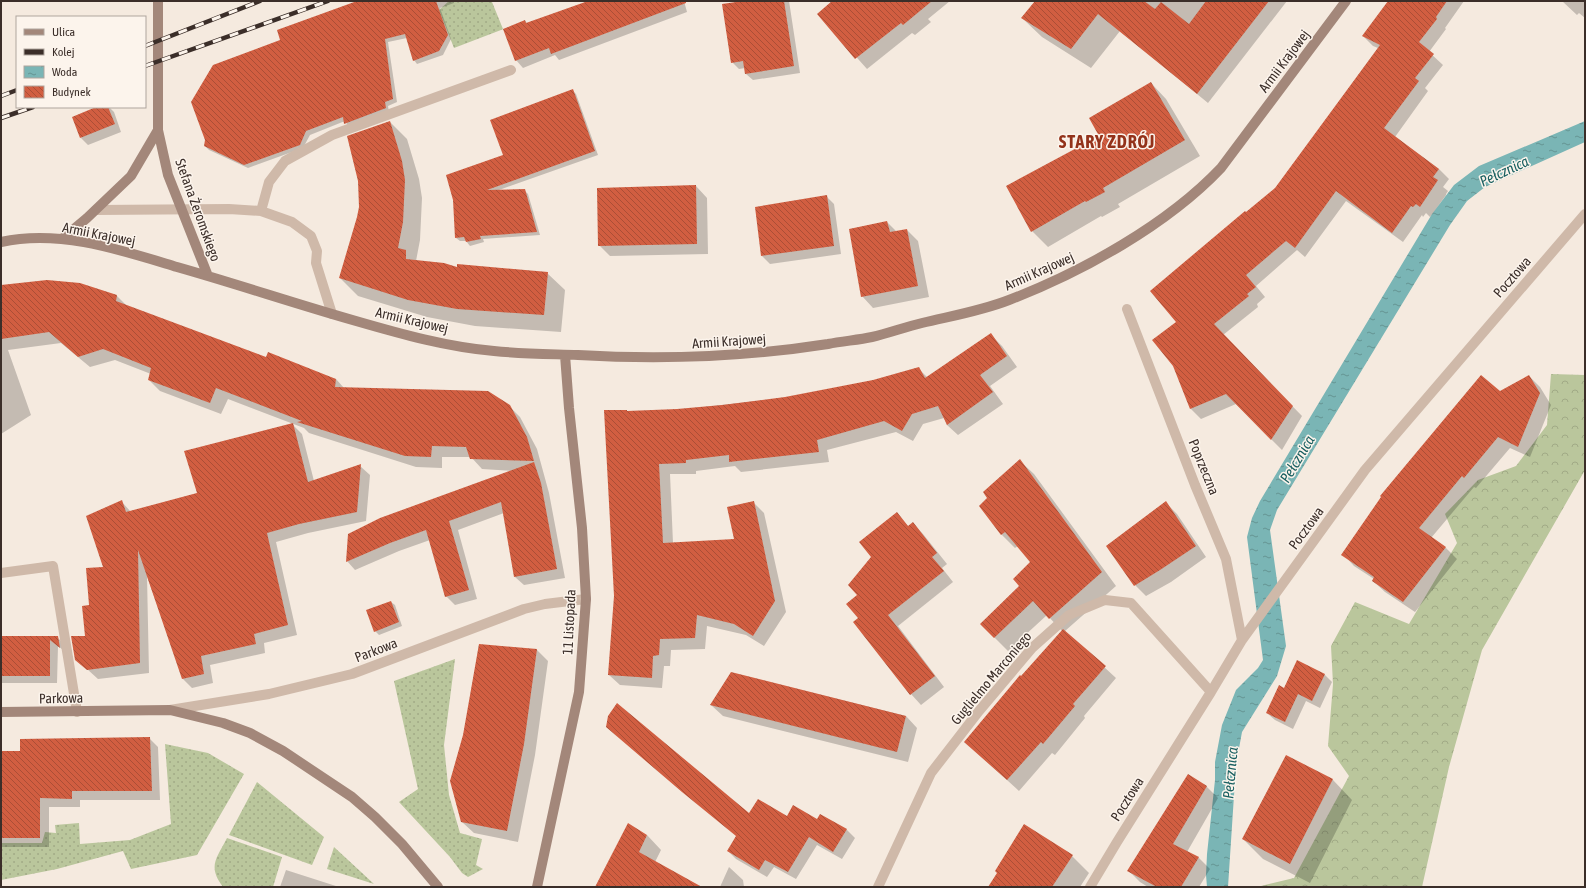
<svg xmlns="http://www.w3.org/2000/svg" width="1586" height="888" font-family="'Asap Condensed',sans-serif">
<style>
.grass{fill:url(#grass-dots)}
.forest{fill:url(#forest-crowns)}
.water{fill:url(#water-ripples)}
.shadow{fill:#0003}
.building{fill:url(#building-back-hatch)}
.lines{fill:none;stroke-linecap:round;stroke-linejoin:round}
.lane{stroke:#cfb9a9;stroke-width:10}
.street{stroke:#cfb9a9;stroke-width:10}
.secondary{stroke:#a3877a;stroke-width:10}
.rail-casing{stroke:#3b2e29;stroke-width:4.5}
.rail{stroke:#fcf4ec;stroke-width:3;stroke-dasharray:9;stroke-linecap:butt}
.labels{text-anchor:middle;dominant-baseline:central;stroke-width:3;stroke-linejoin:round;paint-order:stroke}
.street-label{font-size:14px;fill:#3b2e29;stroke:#fcf4ec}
.water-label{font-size:15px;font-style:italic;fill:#1a6061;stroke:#fcf4ec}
.district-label{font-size:18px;font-weight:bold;letter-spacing:1px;fill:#93321a;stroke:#fcf4ec}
</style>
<defs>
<pattern id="grass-dots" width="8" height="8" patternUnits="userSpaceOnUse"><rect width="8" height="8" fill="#bac69c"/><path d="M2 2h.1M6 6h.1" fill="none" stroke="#a1aa86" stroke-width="1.8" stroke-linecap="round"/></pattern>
<pattern id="forest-crowns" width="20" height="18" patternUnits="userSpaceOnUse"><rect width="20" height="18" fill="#bac69c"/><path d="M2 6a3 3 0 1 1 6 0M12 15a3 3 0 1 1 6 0" fill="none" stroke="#a1aa86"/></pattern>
<pattern id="water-ripples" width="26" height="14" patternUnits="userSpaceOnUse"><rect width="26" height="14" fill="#7ab5b5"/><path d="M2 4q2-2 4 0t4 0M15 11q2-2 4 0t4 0" fill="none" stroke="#659493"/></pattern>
<pattern id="building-back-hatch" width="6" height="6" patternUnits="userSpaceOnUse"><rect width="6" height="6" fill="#d15e41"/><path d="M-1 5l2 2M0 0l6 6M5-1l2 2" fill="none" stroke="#ab4e36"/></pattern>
</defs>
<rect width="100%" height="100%" fill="#f5eadf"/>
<path class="grass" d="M 449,1 L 495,1 L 492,2 L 503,29 L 501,30 L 454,48 L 439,10 Z
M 455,659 L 444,745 L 449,795 L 460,833 L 482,839 L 476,865 L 483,869 L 468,877 L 462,873 L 450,857 L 399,802 L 418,789 L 394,681 Z
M 165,744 L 208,753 L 244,774 L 197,855 L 131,869 L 123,851 L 57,869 L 1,880 L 1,843 L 42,843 L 45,832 L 56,833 L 55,825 L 79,823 L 80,844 L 130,840 L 171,824 Z
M 257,782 L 324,837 L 312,865 L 229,835 Z
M 227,838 L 282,857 L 273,887 L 223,887 C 207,866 217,858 227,838 Z
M 334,847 L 374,884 L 327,869 Z"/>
<path class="forest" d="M 1551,374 L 1585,375 L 1585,470 L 1482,650 L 1449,767 L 1422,887 L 1257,887 L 1294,878 L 1349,776 L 1328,746 L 1333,684 L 1331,646 L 1355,602 L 1409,624 L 1457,543 L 1445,514 L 1478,480 L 1516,466 L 1547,425 Z"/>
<path class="water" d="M 1585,121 L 1585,142 L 1485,187 L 1467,201 L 1450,225 L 1277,510 L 1270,530 L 1286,646 L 1277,676 L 1242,732 L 1236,765 L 1228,887 L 1207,887 L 1206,875 L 1207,854 L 1215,780 L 1215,762 L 1222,725 L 1236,690 L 1258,668 L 1263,660 L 1247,537 L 1252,518 L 1260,501 L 1432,214 L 1454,185 L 1479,166 Z"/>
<path class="shadow" d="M 360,1 L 454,1 L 454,3 L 440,8 L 451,39 L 443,55 L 417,64 L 414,60 L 407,38 L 388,42 L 397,102 L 388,106 L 389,112 L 349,127 L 345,121 L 310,135 L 303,148 L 248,168 L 209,150 L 205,146 L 281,40 Z
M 591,1 L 684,1 L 687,12 L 559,60 L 555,55 L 523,68 L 516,60 L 525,21 L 528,24 Z
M 735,1 L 789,1 L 800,73 L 753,80 L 746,74 L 745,68 L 739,69 L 732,62 Z
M 834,1 L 950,1 L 928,19 L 931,22 L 915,35 L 912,33 L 867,69 L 818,14 Z
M 1036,1 L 1287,1 L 1208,103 L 1120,31 L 1091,68 L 1042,37 L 1022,18 Z
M 1389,1 L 1464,1 L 1445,28 L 1446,29 L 1429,52 L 1443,65 L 1425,88 L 1428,91 L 1395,137 L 1439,169 L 1449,179 L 1443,187 L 1448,191 L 1446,194 L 1446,195 L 1430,217 L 1426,213 L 1423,217 L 1422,215 L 1403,242 L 1346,201 L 1305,257 L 1297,250 L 1256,286 L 1265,297 L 1257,304 L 1258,307 L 1223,335 L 1302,416 L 1282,450 L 1236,404 L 1201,419 L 1191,409 L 1174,365 L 1177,322 L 1246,213 L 1276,189 L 1378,48 L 1373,46 L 1363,36 Z
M 1562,1 L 1585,1 L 1585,18 L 1579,13 L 1577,15 Z
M 1151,83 L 1166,99 L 1200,156 L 1118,204 L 1120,207 L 1102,217 L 1101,216 L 1048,247 L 1032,231 L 1007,187 L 1101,136 Z
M 572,90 L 576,94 L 598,155 L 499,190 L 524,190 L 528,194 L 540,235 L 483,239 L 484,242 L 470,246 L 466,241 L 460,241 L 456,238 L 504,155 Z
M 98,107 L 109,107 L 114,112 L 121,132 L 88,145 L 81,138 Z
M 390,122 L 407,139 L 419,179 L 422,198 L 420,240 L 416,261 L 458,268 L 547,273 L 565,290 L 561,332 L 475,326 L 427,317 L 358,296 L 340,278 Z
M 696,186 L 707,198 L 708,254 L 610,256 L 599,245 Z
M 827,197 L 834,204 L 841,254 L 770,264 L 762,256 L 756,208 Z
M 887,222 L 897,232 L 907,230 L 918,241 L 929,297 L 873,308 L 862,296 Z
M 1,286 L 117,296 L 128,307 L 266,358 L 336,379 L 344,388 L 509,406 L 520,417 L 537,449 L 549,493 L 565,578 L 524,585 L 515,577 L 504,513 L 458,530 L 477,599 L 455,605 L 446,596 L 430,540 L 399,551 L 355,570 L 347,561 L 512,471 L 482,469 L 471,457 L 442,457 L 442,468 L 416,467 L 309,433 L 304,428 L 228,399 L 221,414 L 160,391 L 149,380 L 151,374 L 115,360 L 90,367 L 61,343 L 8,350 L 31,415 L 1,434 Z
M 991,335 L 1002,346 L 1017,367 L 990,386 L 1003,404 L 958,435 L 947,425 L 944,418 L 923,424 L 913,441 L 896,432 L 827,450 L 829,462 L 741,472 L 735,466 L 696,471 L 696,474 L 670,474 L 673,543 L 735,540 L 753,502 L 764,513 L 786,612 L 764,646 L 746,635 L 707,626 L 705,649 L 671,650 L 670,666 L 664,666 L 662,688 L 620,685 L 609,675 L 615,596 L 605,411 L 627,411 L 629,412 L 677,410 L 785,398 L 873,381 L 918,368 L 928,378 Z
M 1529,376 L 1540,387 L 1551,405 L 1530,457 L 1510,448 L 1476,488 L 1474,487 L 1431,538 L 1446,548 L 1457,559 L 1415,612 L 1385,592 L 1373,581 L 1374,579 L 1354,566 L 1343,554 L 1500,392 Z
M 292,424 L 302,434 L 314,481 L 360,466 L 370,475 L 366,521 L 308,533 L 276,542 L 297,635 L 264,643 L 265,653 L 210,665 L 213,683 L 192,688 L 183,679 L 147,576 L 149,673 L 98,679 L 76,659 L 86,637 L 90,606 L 104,568 L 121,501 L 131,512 L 198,493 Z
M 1020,461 L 1034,474 L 1116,586 L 1065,631 L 1116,678 L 1084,716 L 1085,718 L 1055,755 L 1052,753 L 1019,791 L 965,742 L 1062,631 L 1047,615 L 1008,651 L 994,637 L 1032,562 L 1018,546 L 1015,548 L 1001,534 Z
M 1165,502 L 1177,514 L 1206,557 L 1171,582 L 1146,596 L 1135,585 Z
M 897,514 L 909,527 L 913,523 L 923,534 L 947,564 L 942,568 L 953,582 L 898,626 L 944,687 L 921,705 L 911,694 L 855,622 L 859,618 L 859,595 L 872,557 Z
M 391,602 L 395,605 L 402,626 L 379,635 L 375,631 Z
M 1,637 L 57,637 L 65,645 L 67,653 L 58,646 L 57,683 L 1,683 Z
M 479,645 L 537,650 L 548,661 L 535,755 L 518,842 L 474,833 L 462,822 L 464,735 Z
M 731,673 L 906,716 L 917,728 L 908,762 L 723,716 L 711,705 Z
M 1324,674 L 1332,682 L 1320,708 L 1306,701 L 1293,729 L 1275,720 L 1267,713 L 1284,689 Z
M 149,738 L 158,747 L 160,800 L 80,800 L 80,807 L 49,807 L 49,847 L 1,847 L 1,752 L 21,752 Z
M 1286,756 L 1333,780 L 1352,800 L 1310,883 L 1263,859 L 1243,839 Z
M 1188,775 L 1207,787 L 1218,798 L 1187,852 L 1199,858 L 1210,869 L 1199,887 L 1148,887 L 1140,882 L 1129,871 Z
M 820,816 L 847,830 L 855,838 L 842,859 L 817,845 L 796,879 L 774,867 L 767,877 L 736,859 L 728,851 L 787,817 L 817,820 Z
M 647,835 L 661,850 L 655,862 L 700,887 L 597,887 Z
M 1072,856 L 1089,873 L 1080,887 L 988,887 Z
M 729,867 L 743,880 L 744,887 L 720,887 Z
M 286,870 L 339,887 L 280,887 Z"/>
<path class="building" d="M 357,1 L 436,1 L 448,35 L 439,51 L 413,61 L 405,34 L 385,39 L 393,99 L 385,102 L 386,108 L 344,124 L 343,117 L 306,131 L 300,145 L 244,165 L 204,146 L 205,140 L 191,102 L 213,65 L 280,40 L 277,30 Z
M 588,1 L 686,1 L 686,3 L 551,54 L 549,48 L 515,61 L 503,29 L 525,20 L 526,23 Z
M 743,1 L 784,1 L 794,66 L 745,74 L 743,61 L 731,63 L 722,4 Z
M 832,1 L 932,1 L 903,25 L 901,23 L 855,59 L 817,14 Z
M 1035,1 L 1144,1 L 1155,9 L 1161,2 L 1189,24 L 1206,1 L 1269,1 L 1197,94 L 1098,14 L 1071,49 L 1021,18 Z
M 1388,1 L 1447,1 L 1436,17 L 1437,19 L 1419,42 L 1434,54 L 1415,78 L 1419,81 L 1384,128 L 1439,169 L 1433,177 L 1438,180 L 1420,207 L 1416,204 L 1413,207 L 1411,206 L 1392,233 L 1336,191 L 1295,248 L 1286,241 L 1246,275 L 1256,287 L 1247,294 L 1249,296 L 1214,324 L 1293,406 L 1271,440 L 1226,394 L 1190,409 L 1173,366 L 1152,340 L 1176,322 L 1150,291 L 1245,211 L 1246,212 L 1275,188 L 1380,45 L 1362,36 Z
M 1151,82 L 1185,140 L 1103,188 L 1105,192 L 1086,202 L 1085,201 L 1031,232 L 1006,186 L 1099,136 L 1089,118 Z
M 573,89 L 595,151 L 487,190 L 525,189 L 537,232 L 480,236 L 481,239 L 466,242 L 464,237 L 455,238 L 453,200 L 446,175 L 503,155 L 490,120 Z
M 96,107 L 108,107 L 115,124 L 80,138 L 72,117 Z
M 390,121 L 402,161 L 405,180 L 403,222 L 398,248 L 406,250 L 406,259 L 444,263 L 457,267 L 457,264 L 548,272 L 544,315 L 457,309 L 408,300 L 339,278 L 357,217 L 359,207 L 358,181 L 347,136 Z
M 696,185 L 697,244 L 598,246 L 597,188 Z
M 827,195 L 834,246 L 761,256 L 755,207 Z
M 887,221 L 890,232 L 907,229 L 918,286 L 861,297 L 849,229 Z
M 47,280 L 80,283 L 117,295 L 116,301 L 266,357 L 268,352 L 336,379 L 335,387 L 488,391 L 510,405 L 527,437 L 534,461 L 470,459 L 466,447 L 432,446 L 431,457 L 405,456 L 297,422 L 302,421 L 216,388 L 210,403 L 148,380 L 151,368 L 103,349 L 78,357 L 49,332 L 1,339 L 1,285 Z
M 991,333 L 1007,356 L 980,375 L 993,392 L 947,425 L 938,406 L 912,414 L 902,431 L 884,421 L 817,440 L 819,452 L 729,462 L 729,455 L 686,460 L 686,463 L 659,464 L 663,543 L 734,539 L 727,507 L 754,501 L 775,601 L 753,636 L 734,624 L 697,615 L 695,638 L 660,639 L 659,655 L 653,656 L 652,678 L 608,675 L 614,596 L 604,410 L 627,410 L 627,411 L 677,409 L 722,405 L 785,397 L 873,380 L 919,367 L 925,378 Z
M 1481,375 L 1500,391 L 1529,375 L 1540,393 L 1518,447 L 1498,437 L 1464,478 L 1462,476 L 1419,528 L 1446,547 L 1403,602 L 1372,581 L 1374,577 L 1341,555 L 1381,497 L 1380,496 Z
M 293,423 L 308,482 L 361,464 L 357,512 L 299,524 L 267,533 L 288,625 L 254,634 L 256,644 L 201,656 L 204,674 L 182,679 L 138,550 L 140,663 L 87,670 L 75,660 L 71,636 L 85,636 L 82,606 L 89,605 L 86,568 L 103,567 L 86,516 L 122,500 L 126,512 L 197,493 L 184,451 Z
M 1020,459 L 1102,572 L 1049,619 L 1033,601 L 994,638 L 980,624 L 1019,586 L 1013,579 L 1030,562 L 1005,532 L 1001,535 L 979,506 L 987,498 L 983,492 Z
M 534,462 L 541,483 L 557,569 L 514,577 L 501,502 L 449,521 L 469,590 L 445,597 L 426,530 L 390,543 L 346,562 L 348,534 L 380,518 Z
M 1166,501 L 1196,546 L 1160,570 L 1134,586 L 1106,546 Z
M 897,512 L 908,526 L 913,522 L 937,553 L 932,557 L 944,571 L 888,615 L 935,676 L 910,695 L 853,622 L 858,618 L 846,604 L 857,595 L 848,585 L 871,557 L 859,542 Z
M 391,601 L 399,622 L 374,632 L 366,610 Z
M 1063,629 L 1106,666 L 1073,704 L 1075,706 L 1043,744 L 1041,742 L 1007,780 L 964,742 L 1020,675 L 1021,676 Z
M 1,636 L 58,636 L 60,648 L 50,640 L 50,676 L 1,676 Z
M 479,644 L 537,649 L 524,744 L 507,831 L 461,822 L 450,781 L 463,735 Z
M 1297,660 L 1325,674 L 1312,701 L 1298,694 L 1285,722 L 1266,713 L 1279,685 L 1284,688 Z
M 731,672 L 906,716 L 897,752 L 710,705 Z
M 617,703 L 749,813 L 758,799 L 787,816 L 793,805 L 817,819 L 820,814 L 847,829 L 833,852 L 809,837 L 788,872 L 765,860 L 759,870 L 727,851 L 736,836 L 682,792 L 606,727 L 608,716 Z
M 150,737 L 152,791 L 72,791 L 72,799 L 40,798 L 40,838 L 1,838 L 1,751 L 20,751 L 20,739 Z
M 1286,755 L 1333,779 L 1290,864 L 1242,839 Z
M 1188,774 L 1207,786 L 1173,844 L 1199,857 L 1181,887 L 1157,887 L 1127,871 Z
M 628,823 L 647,835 L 639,852 L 702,887 L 595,887 Z
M 1024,824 L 1073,855 L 1052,887 L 988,887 L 997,873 L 995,871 Z"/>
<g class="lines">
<path class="lane" d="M 96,210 L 229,209 L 261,211 L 292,222 L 311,236 L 317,251 L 316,263 L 332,314
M 261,211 L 269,182 L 285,161 L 332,135 L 511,70
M 1,573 L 53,566 L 77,712"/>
<path class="street" d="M 1127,309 L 1195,485 L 1226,559 L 1242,640
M 170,710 L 269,694 L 352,674 L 524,609 L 545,604 L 586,599
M 878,887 L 931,773 L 979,711 L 1032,648 L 1069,615 L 1105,600 L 1131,603 L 1211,692
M 1090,887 L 1117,842 L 1211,692 L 1242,640 L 1365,470 L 1585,214"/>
<path class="secondary" d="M 158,1 L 158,130 L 168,175 L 208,276
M 62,239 L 87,218 L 131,176 L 158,130
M 1,242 C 60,229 121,250 177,267 C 237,284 296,304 356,321 C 401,334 447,347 494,351 C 522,354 550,354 578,355 C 662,360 745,357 828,344 C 843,341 858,340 872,337 C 889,333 905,327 922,323 C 951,316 981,311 1009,300 C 1082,272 1167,225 1221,168 L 1346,1
M 1,712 L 170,710 L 223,723 L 250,733 L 283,751 L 352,797 L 375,817 L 402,844 L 438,887
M 537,887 L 579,692 L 586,599 L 582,528 L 569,408 L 565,355"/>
<g class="rail-casing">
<path id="rail" d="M 145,46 L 260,1
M 145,66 L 328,1
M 1,96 L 17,90
M 1,118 L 33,107"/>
</g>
<use href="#rail" class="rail"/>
</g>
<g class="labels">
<g class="street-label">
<text transform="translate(1284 61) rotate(-53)">Armii Krajowej</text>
<text transform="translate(198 210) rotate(70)">Stefana Żeromskiego</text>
<text transform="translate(99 234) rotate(11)">Armii Krajowej</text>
<text transform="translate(1039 271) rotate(-24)">Armii Krajowej</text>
<text transform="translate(1512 277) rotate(-49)">Pocztowa</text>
<text transform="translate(412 320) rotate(13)">Armii Krajowej</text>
<text transform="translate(729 341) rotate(-4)">Armii Krajowej</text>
<text transform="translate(1204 467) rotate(68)">Poprzeczna</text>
<text transform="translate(1306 528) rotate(-54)">Pocztowa</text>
<text transform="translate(569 622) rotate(-87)">11 Listopada</text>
<text transform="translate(376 650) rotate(-21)">Parkowa</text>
<text transform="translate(991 678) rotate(-50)">Guglielmo Marconiego</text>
<text transform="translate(61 698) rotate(-1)">Parkowa</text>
<text transform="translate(1127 799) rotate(-58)">Pocztowa</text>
</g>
<g class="water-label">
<text transform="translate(1504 171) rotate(-25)">Pełcznica</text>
<text transform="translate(1297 459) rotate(-59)">Pełcznica</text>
<text transform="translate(1230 773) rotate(-85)">Pełcznica</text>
</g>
<g class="district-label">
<text x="1107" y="141">STARY ZDRÓJ</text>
</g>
</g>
<rect width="1586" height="888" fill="none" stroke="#3b2e29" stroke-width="4"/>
<rect x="16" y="16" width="130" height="92" fill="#fcf4ec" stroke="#afa59e"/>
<rect x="24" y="29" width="20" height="6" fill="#a3877a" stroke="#afa59e"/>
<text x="52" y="36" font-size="12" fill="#3b2e29">Ulica</text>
<rect x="24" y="49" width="20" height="6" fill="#3b2e29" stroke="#afa59e"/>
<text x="52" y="56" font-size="12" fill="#3b2e29">Kolej</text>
<rect x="24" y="66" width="20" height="12" fill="url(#water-ripples)" stroke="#afa59e"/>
<text x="52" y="76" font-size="12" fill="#3b2e29">Woda</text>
<rect x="24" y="86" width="20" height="12" fill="url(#building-back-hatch)" stroke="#afa59e"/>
<text x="52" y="96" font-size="12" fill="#3b2e29">Budynek</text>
</svg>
